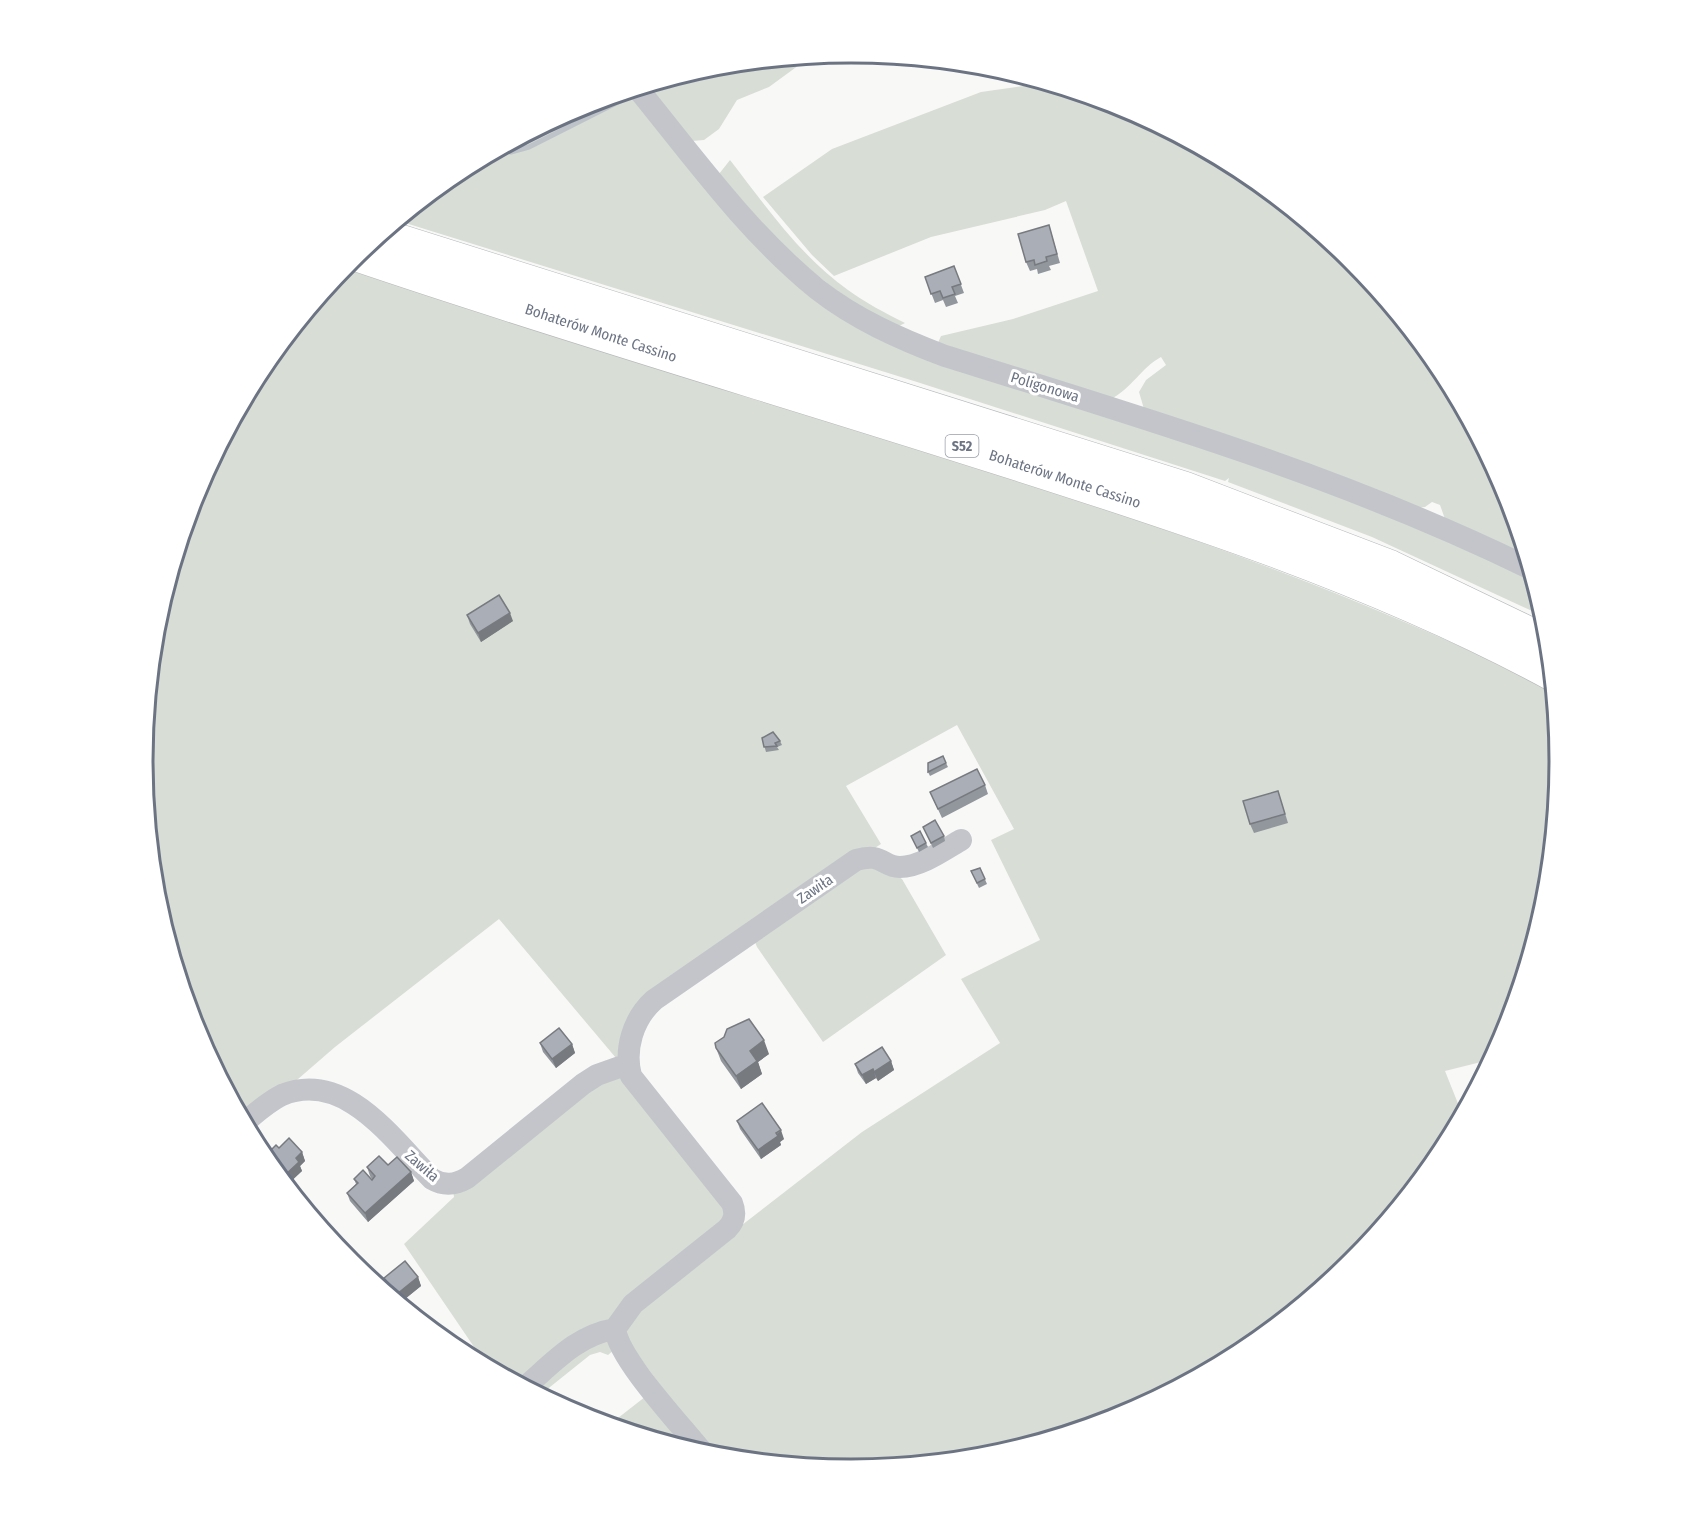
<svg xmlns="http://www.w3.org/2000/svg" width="1704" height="1523" font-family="'Fira Sans Condensed',sans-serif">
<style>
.green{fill:#d8ddd6}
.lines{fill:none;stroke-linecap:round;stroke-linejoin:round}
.stream{stroke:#bdc3c9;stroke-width:5}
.highway-casing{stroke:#b6b8bc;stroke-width:34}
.minor{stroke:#c3c5ca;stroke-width:22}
.highway{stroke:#fff;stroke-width:33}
.wall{fill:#92969d}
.shaded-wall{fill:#777a7f}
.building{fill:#aaaeb6;stroke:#777a7f;stroke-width:1.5}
.labels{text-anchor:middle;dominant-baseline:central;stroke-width:6;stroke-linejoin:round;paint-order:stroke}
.shield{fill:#fff;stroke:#989ea9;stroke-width:1.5}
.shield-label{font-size:14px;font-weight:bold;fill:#6c7484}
.street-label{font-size:15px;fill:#6c7484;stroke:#fff}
.rim{fill:none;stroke:#6c7484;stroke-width:3}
</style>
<rect width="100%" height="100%" fill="#f8f9f7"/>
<path class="green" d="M 810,57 L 769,87 L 737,100 L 719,129 L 704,140 L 692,141 L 646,87 L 714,66 Z
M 1038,81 L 1124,107 L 1246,172 L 1354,260 L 1442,368 L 1507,490 L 1528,558 L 1445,519 L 1440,505 L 1432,502 L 1425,507 L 1415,508 L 1144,409 L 1139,392 L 1146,380 L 1166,365 L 1161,357 C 1141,368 1131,389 1111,399 L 937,345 L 941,336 L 1013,319 L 1098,291 L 1066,201 L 1045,210 L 931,237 L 834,276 L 812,255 L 763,197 L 832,149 L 981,92 L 1038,84 Z
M 630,92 L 811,293 L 1425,530 L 1534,580 L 1545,617 L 1372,537 L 1228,482 L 1229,478 L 1225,481 L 917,382 L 399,221 L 458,172 L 581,106 Z
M 730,160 C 765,205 801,257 848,290 C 866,303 885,313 905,323 L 899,326 L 857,307 L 787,251 L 719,174 Z
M 344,268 C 534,331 725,389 916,448 C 1134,517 1351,588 1554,692 L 1561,762 L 1547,900 L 1507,1033 L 1493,1059 L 1445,1071 L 1463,1116 L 1441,1156 L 1353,1263 L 1246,1351 L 1123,1417 L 990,1457 L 852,1470 L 712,1456 L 622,1333 L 636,1307 L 862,1132 L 1000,1043 L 961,979 L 1040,940 L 991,840 L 1014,829 L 957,725 L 846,786 L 881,844 L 703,960 L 616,1058 L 499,919 L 335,1047 L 290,1086 L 242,1117 L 197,1033 L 157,899 L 143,761 L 157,623 L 197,490 L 263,367 Z
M 877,862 L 902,879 L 946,955 L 823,1042 L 757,947 L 753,937 L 859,865 Z
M 618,1075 L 723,1201 L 726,1217 L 611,1320 L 520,1384 L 487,1366 L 404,1244 L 454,1197 L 453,1190 L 585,1087 Z
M 602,1336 L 615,1349 L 608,1355 L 600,1352 L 590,1355 L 540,1395 L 529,1389 Z
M 650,1393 L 697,1452 L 609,1425 Z"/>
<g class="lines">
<path class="stream" d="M 499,150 L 511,152 L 529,147 L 634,94"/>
<g class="highway-casing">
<path id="highway" d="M 381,235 L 1184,488 L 1391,567 L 1549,643
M 357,255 C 566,326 779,388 989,455 C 1182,516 1374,578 1552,674"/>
</g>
<path class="minor" d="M 638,89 C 694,158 748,233 817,289 C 855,319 900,339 945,356 C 1144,418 1344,477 1531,569
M 245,1122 C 257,1112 268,1102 282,1095 C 345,1069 393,1140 432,1179 C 444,1186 455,1185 467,1178 L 583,1084 L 597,1075 L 628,1064
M 525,1387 C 553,1363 577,1335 615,1329
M 704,1454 C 682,1426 619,1360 615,1329 L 633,1304 L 727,1229 C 735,1221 736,1213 732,1203 L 631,1076 C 624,1049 633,1019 654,1000 L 856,860 C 883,852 882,867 900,867 C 920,867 944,850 961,840"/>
<use href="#highway" class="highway"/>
</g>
<path class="wall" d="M 1049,225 L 1060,263 L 1049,266 L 1051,270 L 1038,274 L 1037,269 L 1030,271 L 1026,262 Z
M 954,266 L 964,293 L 955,296 L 958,303 L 946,307 L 943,300 L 935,303 L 925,277 Z
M 467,615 L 513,621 L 481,642 L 470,624 Z
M 762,738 L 780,741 L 782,745 L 777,747 L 779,750 L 766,752 Z
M 946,763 L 948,767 L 930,776 L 928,772 Z
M 985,785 L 988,794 L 942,818 L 930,792 Z
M 1278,791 L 1288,823 L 1254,833 L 1250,824 Z
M 923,827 L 944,836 L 945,841 L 933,848 Z
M 911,836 L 926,843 L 928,847 L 919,852 Z
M 980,868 L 987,884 L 979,888 L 971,871 Z
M 540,1043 L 572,1044 L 575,1053 L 556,1068 L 543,1052 Z
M 716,1048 L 769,1054 L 758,1062 L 762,1074 L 741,1089 L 721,1061 Z
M 891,1061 L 894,1070 L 878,1081 L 876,1078 L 866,1084 L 858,1073 L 855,1064 Z
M 737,1121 L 784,1139 L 780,1142 L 781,1145 L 761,1159 L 740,1129 Z
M 279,1148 L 302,1152 L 305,1161 L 300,1166 L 302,1171 L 287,1185 L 266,1159 L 265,1156 Z
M 388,1165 L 411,1172 L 414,1181 L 368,1222 L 350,1201 L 347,1193 L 356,1184 L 354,1179 L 372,1180 L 372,1179 L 370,1176 L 367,1167 Z
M 418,1277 L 421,1286 L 400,1303 L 387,1287 L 384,1278 Z"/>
<path class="shaded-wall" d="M 510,613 L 513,621 L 481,642 L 478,633 Z
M 764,1040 L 769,1054 L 758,1062 L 762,1074 L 741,1089 L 736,1076 L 750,1051 Z
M 572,1044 L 575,1053 L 556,1068 L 552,1059 Z
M 891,1061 L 894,1070 L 878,1081 L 874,1072 Z
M 873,1069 L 876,1078 L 866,1084 L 862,1075 Z
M 781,1130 L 784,1139 L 780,1142 L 781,1145 L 761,1159 L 758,1150 Z
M 302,1152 L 305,1161 L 300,1166 L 302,1171 L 287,1185 L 284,1176 L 296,1158 Z
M 411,1172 L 414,1181 L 368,1222 L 365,1213 Z
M 418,1277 L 421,1286 L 400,1303 L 397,1294 Z"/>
<path class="building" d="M 1049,225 L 1057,254 L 1046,257 L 1047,261 L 1035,265 L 1034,260 L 1026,262 L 1018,234 Z
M 954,266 L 961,284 L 952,287 L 955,294 L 943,298 L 940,291 L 931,294 L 925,277 Z
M 499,595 L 510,613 L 478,633 L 467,615 Z
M 773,732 L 780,741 L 775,743 L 777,746 L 764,747 L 762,738 Z
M 943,756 L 946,763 L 928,772 L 928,763 Z
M 977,769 L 985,785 L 938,809 L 930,792 Z
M 1278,791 L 1285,814 L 1250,824 L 1243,801 Z
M 935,820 L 944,836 L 931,843 L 923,827 Z
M 920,831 L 926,843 L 917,848 L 911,836 Z
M 980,868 L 985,879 L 977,883 L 971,871 Z
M 749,1019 L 764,1040 L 750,1051 L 757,1061 L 736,1076 L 716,1048 L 715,1043 L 724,1037 L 727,1029 Z
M 559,1028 L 572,1044 L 552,1059 L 540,1043 Z
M 882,1047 L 891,1061 L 874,1072 L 873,1069 L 862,1075 L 855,1064 Z
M 762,1103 L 781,1130 L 776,1133 L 778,1136 L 758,1150 L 737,1121 Z
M 289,1138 L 302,1152 L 296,1158 L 299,1162 L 284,1176 L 265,1156 L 276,1145 L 279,1148 Z
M 379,1156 L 388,1165 L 397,1157 L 411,1172 L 365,1213 L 347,1193 L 358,1183 L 354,1179 L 363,1170 L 372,1180 L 375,1176 L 367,1167 Z
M 405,1261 L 418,1277 L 397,1294 L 384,1278 Z"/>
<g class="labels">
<rect class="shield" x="945.5" y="435" width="33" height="22" rx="4.5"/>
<g class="shield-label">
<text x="962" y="446">S52</text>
</g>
<g class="street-label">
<text transform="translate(601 333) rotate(18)">Bohaterów Monte Cassino</text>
<text transform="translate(1045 387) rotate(17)">Poligonowa</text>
<text transform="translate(1065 479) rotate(18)">Bohaterów Monte Cassino</text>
<text transform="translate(815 889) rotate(-34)">Zawiła</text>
<text transform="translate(422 1166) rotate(41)">Zawiła</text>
</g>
</g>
<path d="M0 0H1704V1523H0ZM153 761a698 698 0 1 1 1396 0a698 698 0 1 1-1396 0Z" fill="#fff" fill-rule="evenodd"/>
<path class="rim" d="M153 761a698 698 0 1 1 1396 0a698 698 0 1 1-1396 0Z"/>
</svg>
